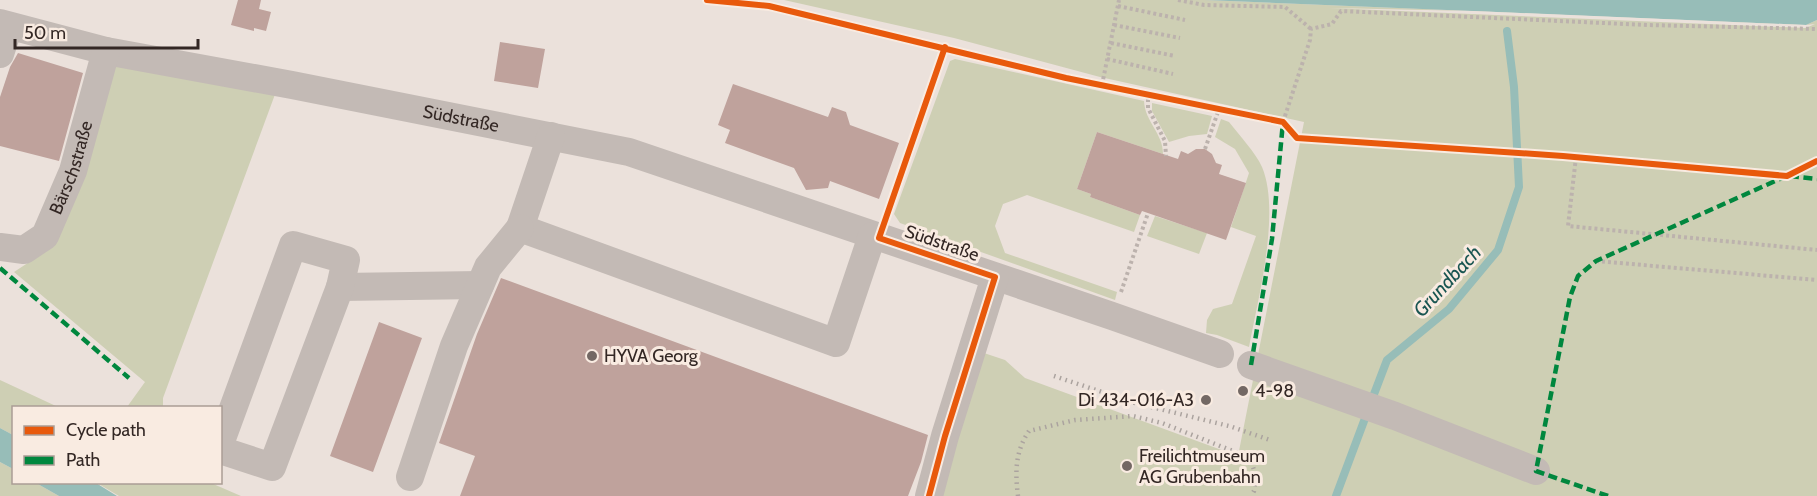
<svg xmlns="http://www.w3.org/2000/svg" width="1817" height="496" font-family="Cabin,sans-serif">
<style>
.green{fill:#cecfb4}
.water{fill:#97bdb8}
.pier{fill:#ebe1db}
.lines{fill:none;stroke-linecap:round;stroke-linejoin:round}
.stream{stroke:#97bdb8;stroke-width:8}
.building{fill:#bfa29c}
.path{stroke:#bcb2ad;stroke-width:4;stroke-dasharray:3 3;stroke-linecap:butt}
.minor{stroke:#c3bab5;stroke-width:28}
.rail{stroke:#aba39f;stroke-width:4.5;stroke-dasharray:1.5 4.5;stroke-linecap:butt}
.quiet{stroke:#00873e;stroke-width:4.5;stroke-dasharray:9 4.5;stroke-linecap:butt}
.cycleway-casing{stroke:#f9ebe1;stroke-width:10}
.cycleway{stroke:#e8590c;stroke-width:6}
.poi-dot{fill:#736864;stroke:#f9ebe1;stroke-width:2}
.labels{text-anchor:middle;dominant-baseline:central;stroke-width:6;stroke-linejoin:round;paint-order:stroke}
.street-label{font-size:18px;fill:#332724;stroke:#f9ebe1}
.poi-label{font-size:18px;fill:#332724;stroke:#f9ebe1;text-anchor:start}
.water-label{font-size:20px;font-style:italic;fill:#195551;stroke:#f9ebe1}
</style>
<rect width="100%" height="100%" fill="#ebe1db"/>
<path class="green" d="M 784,0 L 1205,0 L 1806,25 L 1817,20 L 1817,496 L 939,496 L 984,353 L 1005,360 L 1025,378 L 1238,456 L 1304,122 L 1100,77 L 954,38 Z
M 955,59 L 1144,101 C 1145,122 1163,133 1163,154 L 1097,132 L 1077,189 L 1091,194 L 1090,197 L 1140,215 L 1134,232 L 1027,195 L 1003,204 L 995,226 L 1005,253 L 1117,292 L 1115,300 L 900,223 L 894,214 L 950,61 Z
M 115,63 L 277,89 L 163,398 L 163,407 L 127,407 L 145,382 L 14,272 L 49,249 Z
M 1152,103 L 1212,116 L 1207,134 L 1189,136 L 1169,142 L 1152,111 Z
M 1221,119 L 1229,122 C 1239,135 1256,153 1262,167 C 1281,212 1258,299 1249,347 L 1217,335 L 1206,333 L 1207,320 L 1213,309 L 1232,304 L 1256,236 L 1231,227 L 1249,173 L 1235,149 L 1215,137 Z
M 1155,216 L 1207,233 L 1199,254 L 1147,236 Z
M 0,380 L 58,407 L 14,408 L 13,435 L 0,428 Z
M 0,462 L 13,469 L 14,482 L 36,483 L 59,496 L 0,496 Z
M 97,483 L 211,483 L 241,496 L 119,496 Z"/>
<path class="water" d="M 1205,0 L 1817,0 L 1817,20 L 1806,25 Z
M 0,428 L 13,435 L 13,469 L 0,462 Z
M 36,483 L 96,483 L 117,496 L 59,496 Z"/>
<path class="pier" d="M 1329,8 L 1474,11 L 1806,25 L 1815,24 L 1806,28 Z"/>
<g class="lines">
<path class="stream" d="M 1371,402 L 1387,360 L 1449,309 L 1498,250 L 1519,187 L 1514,87 L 1507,31
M 1336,496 L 1367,413"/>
</g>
<path class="building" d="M 238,0 L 261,0 L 259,9 L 271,12 L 266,31 L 254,28 L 254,31 L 231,25 Z
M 500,42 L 545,49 L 538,88 L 494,81 Z
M 18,53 L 83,73 L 59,161 L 0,146 L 0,97 L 10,67 Z
M 733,84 L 828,117 L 832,107 L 846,112 L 850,125 L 899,143 L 879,199 L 830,181 L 828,188 L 806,190 L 794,168 L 725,143 L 730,130 L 718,125 Z
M 1097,132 L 1178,159 L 1181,151 L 1188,154 L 1196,149 L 1205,149 L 1212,154 L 1216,163 L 1222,165 L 1219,174 L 1246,183 L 1226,240 L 1142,211 L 1140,215 L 1090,197 L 1091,194 L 1077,189 Z
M 501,278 L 928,435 L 921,462 L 908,496 L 460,496 L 475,456 L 439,443 L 477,334 Z
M 379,322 L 422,338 L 373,472 L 330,456 Z"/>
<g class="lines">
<path class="path" d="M 1178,0 L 1204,5 L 1285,7 L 1311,29
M 1118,6 L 1185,20
M 1114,25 L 1180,38
M 1111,43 L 1175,56
M 1107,59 L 1173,74
M 1102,85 L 1119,0
M 1148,93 L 1148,108 L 1165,141 L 1166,156
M 1283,122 L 1310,40 L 1311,29 L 1332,24 L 1341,11 L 1647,25 L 1817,29
M 1205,149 L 1219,109
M 1576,157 L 1568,226 L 1817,250
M 888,212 L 945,47
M 1596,261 L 1817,280
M 1121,292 L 1148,213"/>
<g class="minor">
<path id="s1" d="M 0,23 L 106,51 L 292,85 L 629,152 L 1112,316 L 1220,354"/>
<path d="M 0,54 L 9,26"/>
<path d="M 551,136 L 520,228 L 836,343 L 872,236"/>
<path id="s2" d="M 0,247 L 24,250 L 45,236 L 73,171 L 106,51"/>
<path d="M 340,287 L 480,285"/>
<path d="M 1251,365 L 1395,416 L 1536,471"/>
<path d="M 220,444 L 293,245 L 346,260 L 340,287 L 272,467 L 220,450"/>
<path d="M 410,477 L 454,346 L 488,267 L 520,228"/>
<path d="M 929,496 L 945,436 L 995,277"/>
</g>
<path class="rail" d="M 1054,376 L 1135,403 L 1229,426 L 1270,440
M 1018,496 C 1015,472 1015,452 1029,431 L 1075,420 L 1133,416 L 1162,423 L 1243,455 L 1253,467 L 1256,476 L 1254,491 L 1251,496"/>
<path class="quiet" d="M 1790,176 L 1817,179
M 0,268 L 129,378
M 1251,365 L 1272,239 L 1283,122
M 1608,496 L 1536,471 L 1570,297 L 1578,276 L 1596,261 L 1782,178"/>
<g class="cycleway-casing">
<path id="cycleway" d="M 707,0 L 769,6 L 1066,78 L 1283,122 L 1297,138 L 1563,156 L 1787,176 L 1817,161
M 929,496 L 945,436 L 995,277 L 879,238 L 945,47"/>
</g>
<use href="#cycleway" class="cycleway"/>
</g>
<g class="poi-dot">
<circle cx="592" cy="356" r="6"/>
<circle cx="1243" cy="391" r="6"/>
<circle cx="1206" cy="400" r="6"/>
<circle cx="1127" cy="466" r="6"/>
</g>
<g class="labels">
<g class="street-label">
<text stroke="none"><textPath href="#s1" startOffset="471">Südstraße</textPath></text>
<text stroke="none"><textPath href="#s2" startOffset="123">Bärschstraße</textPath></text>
<text transform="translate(942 243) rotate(19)">Südstraße</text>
</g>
<g class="poi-label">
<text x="604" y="356">HYVA Georg</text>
<text x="1255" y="391">4-98</text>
<text x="1194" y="400" text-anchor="end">Di 434-016-A3</text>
<text x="1139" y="456">Freilichtmuseum<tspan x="1139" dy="21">AG Grubenbahn</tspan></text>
</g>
<g class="water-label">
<text transform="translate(1447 281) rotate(-47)">Grundbach</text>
</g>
</g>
<rect x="12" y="406" width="210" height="78" fill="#f9ebe1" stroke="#aa9d95" stroke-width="1.5"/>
<rect x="24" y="426" width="30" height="9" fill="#e8590c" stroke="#aa9d95" stroke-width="1.5"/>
<text x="66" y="436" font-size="18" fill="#332724">Cycle path</text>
<rect x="24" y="456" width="30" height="9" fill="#00873e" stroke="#aa9d95" stroke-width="1.5"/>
<text x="66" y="466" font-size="18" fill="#332724">Path</text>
<path d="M15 39v9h183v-9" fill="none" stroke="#332724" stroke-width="3"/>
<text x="24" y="39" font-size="18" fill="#332724" stroke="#f9ebe1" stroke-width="4.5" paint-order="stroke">50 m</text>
</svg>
